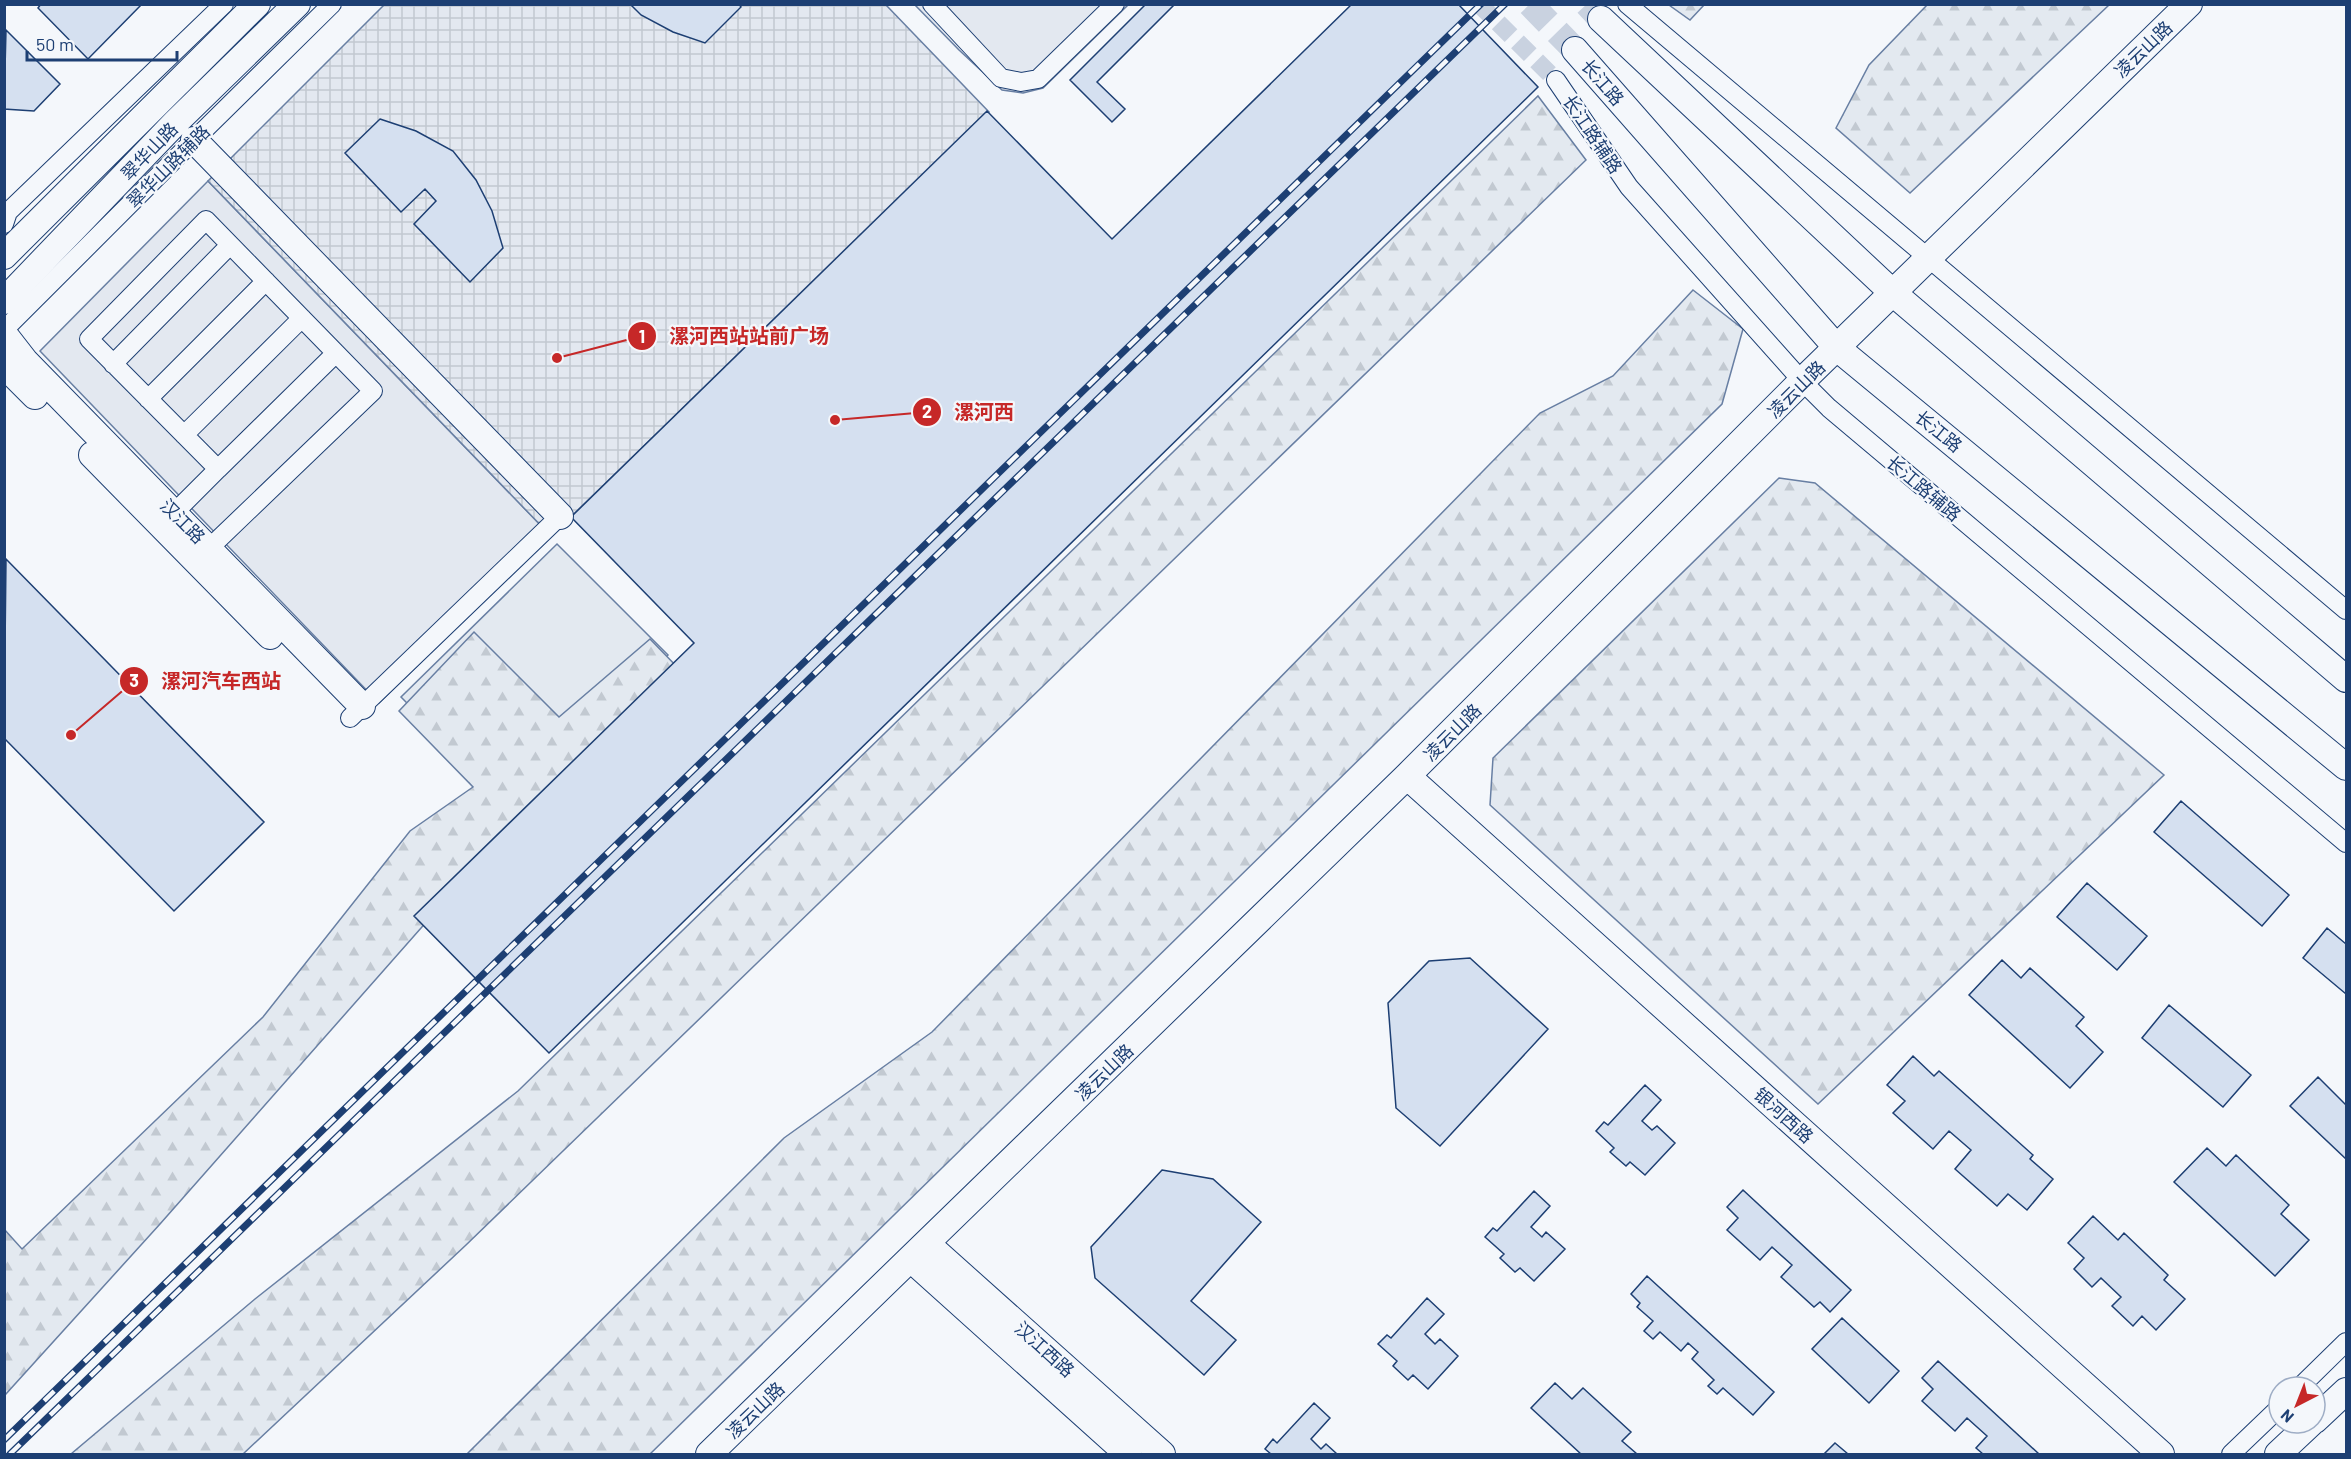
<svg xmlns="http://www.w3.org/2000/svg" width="2351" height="1459" font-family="Barlow,'Noto Sans SC',sans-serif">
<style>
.green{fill:#e3e9f0;stroke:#687fa3;stroke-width:1.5}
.forest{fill:url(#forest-firs);stroke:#687fa3;stroke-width:1.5}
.parking{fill:#e3e8f0;stroke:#687fa3;stroke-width:1.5}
.plaza{fill:url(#plaza-grid);stroke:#687fa3;stroke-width:1.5}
.building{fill:#d5e0f0;stroke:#1d3f73;stroke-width:1.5}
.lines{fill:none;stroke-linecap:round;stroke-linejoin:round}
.street-tunnel{stroke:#c9d2e0;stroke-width:18;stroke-dasharray:18 9;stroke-linecap:butt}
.secondary-tunnel{stroke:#c9d2e0;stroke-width:26;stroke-dasharray:26 13;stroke-linecap:butt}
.street-casing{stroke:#1d3f73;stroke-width:20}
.secondary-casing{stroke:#1d3f73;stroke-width:28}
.street{stroke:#f4f7fb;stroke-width:18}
.secondary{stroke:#f4f7fb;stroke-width:26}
.rail-casing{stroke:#1d3f73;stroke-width:7}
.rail{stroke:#f4f7fb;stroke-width:4.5;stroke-dasharray:14;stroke-linecap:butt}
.labels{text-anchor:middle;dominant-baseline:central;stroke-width:4.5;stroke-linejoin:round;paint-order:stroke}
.street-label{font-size:18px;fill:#1d3f73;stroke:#f4f7fb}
.leader{fill:none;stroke:#c62828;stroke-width:2}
.callout-dot{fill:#c62828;stroke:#f4f7fb;stroke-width:2}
.mark-label{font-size:18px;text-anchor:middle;font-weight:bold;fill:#fff}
.callout-label{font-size:20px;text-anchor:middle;font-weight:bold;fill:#c62828;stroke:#f4f7fb;stroke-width:4.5;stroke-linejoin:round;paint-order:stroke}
</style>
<defs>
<pattern id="forest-firs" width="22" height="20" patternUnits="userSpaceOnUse" patternTransform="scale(1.5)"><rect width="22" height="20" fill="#e3e9f0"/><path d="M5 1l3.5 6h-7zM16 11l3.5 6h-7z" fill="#c2c9d1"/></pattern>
<pattern id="plaza-grid" width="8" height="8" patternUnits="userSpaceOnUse" patternTransform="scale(1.5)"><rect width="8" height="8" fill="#e3e8f0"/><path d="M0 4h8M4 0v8" fill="none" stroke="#c2c8d1"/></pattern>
</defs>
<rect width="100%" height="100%" fill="#f4f7fb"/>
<path class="green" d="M 557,544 L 668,655 L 512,809 L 401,697 Z"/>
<path class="forest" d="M 1928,4 L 2109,5 L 1910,193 L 1836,128 L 1869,65 Z
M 1669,5 L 1704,5 L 1690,20 Z
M 1538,96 L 1586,160 L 466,1245 L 243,1454 L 71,1454 L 255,1299 L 518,1091 Z
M 1693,290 L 1743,329 L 1722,404 L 650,1454 L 467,1454 L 784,1138 L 932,1032 L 1540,413 L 1613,376 Z
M 1779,478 L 1815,483 L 2164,775 L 1818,1104 L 1490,805 L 1493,758 Z
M 474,632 L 559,717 L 650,639 L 680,670 L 481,860 L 160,1224 L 5,1395 L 4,1229 L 22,1249 L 263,1017 L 410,831 L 473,787 L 399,711 Z"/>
<path class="parking" d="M 915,5 L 1128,5 L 1043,88 L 1023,93 L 1002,90 L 959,50 Z
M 208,181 L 551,536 L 379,703 L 40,351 Z"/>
<path class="plaza" d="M 384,5 L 886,5 L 989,112 L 551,536 L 208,181 Z"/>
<path class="building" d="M 41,4 L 142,4 L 88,59 L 38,8 Z
M 630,4 L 739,4 L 741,7 L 705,43 L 673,32 L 641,15 Z
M 1146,4 L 1175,4 L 1097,82 L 1125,109 L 1112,122 L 1070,80 Z
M 1352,4 L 1458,4 L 1538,87 L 549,1053 L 414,916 L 694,643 L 571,517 L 987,111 L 1112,239 Z
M 6,30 L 60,84 L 34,111 L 4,109 Z
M 380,119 L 416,131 L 453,151 L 476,180 L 492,211 L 503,248 L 470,282 L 414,224 L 436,201 L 425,189 L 401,212 L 345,153 Z
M 6,559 L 264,822 L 174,911 L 4,738 Z
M 2181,801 L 2289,895 L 2262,926 L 2154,832 Z
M 2087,883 L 2147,936 L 2117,970 L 2057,917 Z
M 2327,928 L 2346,944 L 2346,994 L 2303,958 Z
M 1470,958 L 1548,1029 L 1440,1146 L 1396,1108 L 1388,1003 L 1429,961 Z
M 2002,960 L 2021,978 L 2030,968 L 2084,1017 L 2076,1026 L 2103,1052 L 2070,1088 L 1969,995 Z
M 2169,1005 L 2251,1075 L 2223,1107 L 2142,1038 Z
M 1913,1056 L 1934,1076 L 1939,1071 L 2033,1155 L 2030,1159 L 2053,1179 L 2027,1210 L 2008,1194 L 1997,1206 L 1955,1169 L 1971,1150 L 1949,1131 L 1933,1149 L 1893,1113 L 1905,1101 L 1887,1085 Z
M 2318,1077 L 2346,1105 L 2346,1159 L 2290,1106 Z
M 1645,1085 L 1661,1100 L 1642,1121 L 1652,1130 L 1657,1126 L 1675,1143 L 1645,1175 L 1630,1162 L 1626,1166 L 1610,1152 L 1614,1148 L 1596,1131 L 1604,1122 L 1608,1125 Z
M 2207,1148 L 2226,1166 L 2236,1155 L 2289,1205 L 2281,1214 L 2309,1240 L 2275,1276 L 2174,1182 Z
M 1162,1170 L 1213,1179 L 1261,1222 L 1191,1301 L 1236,1340 L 1204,1375 L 1095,1278 L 1091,1247 Z
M 1743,1190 L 1851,1290 L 1830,1312 L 1820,1302 L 1814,1307 L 1781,1277 L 1792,1265 L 1772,1247 L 1760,1260 L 1727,1230 L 1738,1218 L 1727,1207 Z
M 1534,1191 L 1550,1206 L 1531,1227 L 1542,1237 L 1546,1232 L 1565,1249 L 1534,1281 L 1520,1268 L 1515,1272 L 1500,1258 L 1504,1254 L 1485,1237 L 1493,1228 L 1497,1231 Z
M 2093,1216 L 2118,1240 L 2124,1233 L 2168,1275 L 2164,1280 L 2185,1299 L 2156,1330 L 2142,1316 L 2133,1326 L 2112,1306 L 2121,1297 L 2101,1278 L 2092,1287 L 2074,1269 L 2084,1258 L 2068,1243 Z
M 1647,1276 L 1774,1392 L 1753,1415 L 1723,1388 L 1717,1394 L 1708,1386 L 1714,1380 L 1692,1359 L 1698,1352 L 1688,1343 L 1681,1351 L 1660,1332 L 1653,1339 L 1644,1331 L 1653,1321 L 1637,1307 L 1640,1303 L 1631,1294 Z
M 1427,1298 L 1444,1314 L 1425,1334 L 1435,1344 L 1440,1339 L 1458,1356 L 1428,1389 L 1413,1375 L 1408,1380 L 1393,1366 L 1397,1361 L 1378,1344 L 1387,1335 L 1391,1338 Z
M 1842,1318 L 1899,1371 L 1869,1403 L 1812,1349 Z
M 1938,1361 L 2039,1454 L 1983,1454 L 1976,1448 L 1987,1436 L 1967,1418 L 1955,1431 L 1922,1401 L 1933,1389 L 1922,1378 Z
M 1555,1383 L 1572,1399 L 1583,1388 L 1631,1432 L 1622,1441 L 1637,1454 L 1581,1454 L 1531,1408 Z
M 1314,1403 L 1330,1418 L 1311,1439 L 1321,1449 L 1326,1444 L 1337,1454 L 1271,1454 L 1265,1449 L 1273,1439 L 1277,1443 Z
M 1835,1443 L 1848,1454 L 1824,1454 Z"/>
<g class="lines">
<path class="street-tunnel" d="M 1479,4 L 1556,80"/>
<path class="secondary-tunnel" d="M 1530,4 L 1575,50
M 1587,4 L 1601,19"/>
<g class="street-casing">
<path id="street" d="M 932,4 L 1001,78 L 1021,82 L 1038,79 L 1115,4
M 1627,4 L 2346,610
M 1556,80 L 1629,187 L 1802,381 L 1829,408 L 2346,843
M 4,224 L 8,212 L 224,4
M 4,330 L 194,140 L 332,4
M 113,364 L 230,245
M 148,399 L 266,281
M 184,435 L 302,318
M 218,469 L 336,353
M 166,521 L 218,469 L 89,339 L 206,220 L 373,391 L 200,557
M 350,718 L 560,516
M 2300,1387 L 2346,1342
M 2231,1454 L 2279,1408"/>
</g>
<g class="secondary-casing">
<path id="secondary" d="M 1601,19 L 1893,293 L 2346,679
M 1575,50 L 1837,348 L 2346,767
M 194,140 L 560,516
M 4,256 L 257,4
M 4,301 L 176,122 L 297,4
M 4,334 L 25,361 L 362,706
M 4,369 L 12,373 L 35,396
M 92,455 L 270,636
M 1407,776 L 2161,1454
M 927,1244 L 1162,1454
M 911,1259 L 1128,1454
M 2315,1420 L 2346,1391
M 709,1454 L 1407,776 L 1802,381 L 2189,4
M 2278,1454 L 2311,1423"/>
</g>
<use href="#street" class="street"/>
<use href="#secondary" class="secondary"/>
<g class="rail-casing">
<path id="rail" d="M 4,1440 L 1481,4
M 10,1454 L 1505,4"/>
</g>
<use href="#rail" class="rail"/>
</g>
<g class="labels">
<g class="street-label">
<text transform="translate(2143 49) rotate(-44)">凌云山路</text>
<text transform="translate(1603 82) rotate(49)">长江路</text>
<text transform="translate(1593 134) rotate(56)">长江路辅路</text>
<text transform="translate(149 151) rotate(-46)">翠华山路</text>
<text transform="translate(168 166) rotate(-45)">翠华山路辅路</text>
<text transform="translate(1796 389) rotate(-45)">凌云山路</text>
<text transform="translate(1939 431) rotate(39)">长江路</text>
<text transform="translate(1924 488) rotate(40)">长江路辅路</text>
<text transform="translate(183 521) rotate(45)">汉江路</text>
<text transform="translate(1452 732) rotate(-45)">凌云山路</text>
<text transform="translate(1104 1072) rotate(-44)">凌云山路</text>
<text transform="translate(1784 1115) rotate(42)">银河西路</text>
<text transform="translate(1045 1349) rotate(42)">汉江西路</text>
<text transform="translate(755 1410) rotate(-44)">凌云山路</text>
</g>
</g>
<path class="leader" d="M557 358L642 336M835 420L927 412M71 735L134 681"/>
<g class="callout-dot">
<circle cx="557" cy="358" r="6"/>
<circle cx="835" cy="420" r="6"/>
<circle cx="71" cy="735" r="6"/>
<circle cx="642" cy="336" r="15"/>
<circle cx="927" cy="412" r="15"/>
<circle cx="134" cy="681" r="15"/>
</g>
<g class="mark-label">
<text x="642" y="343">1</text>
<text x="927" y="418">2</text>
<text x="134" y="687">3</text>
</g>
<g class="callout-label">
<text x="749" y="343">漯河西站站前广场</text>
<text x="984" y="419">漯河西</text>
<text x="221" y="688">漯河汽车西站</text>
</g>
<rect width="2351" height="1459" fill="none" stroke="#1d3f73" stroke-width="12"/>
<g transform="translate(2297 1405) rotate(222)"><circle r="28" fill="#f4f7fb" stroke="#9eadc5" stroke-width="1.5"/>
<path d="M0-4.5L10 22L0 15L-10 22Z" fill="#c62828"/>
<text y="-9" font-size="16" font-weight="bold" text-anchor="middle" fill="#1d3f73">N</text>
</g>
<path d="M27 51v9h150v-9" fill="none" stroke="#1d3f73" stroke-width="3"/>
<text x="36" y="51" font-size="18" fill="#1d3f73" stroke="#f4f7fb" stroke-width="4.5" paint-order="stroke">50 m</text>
</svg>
